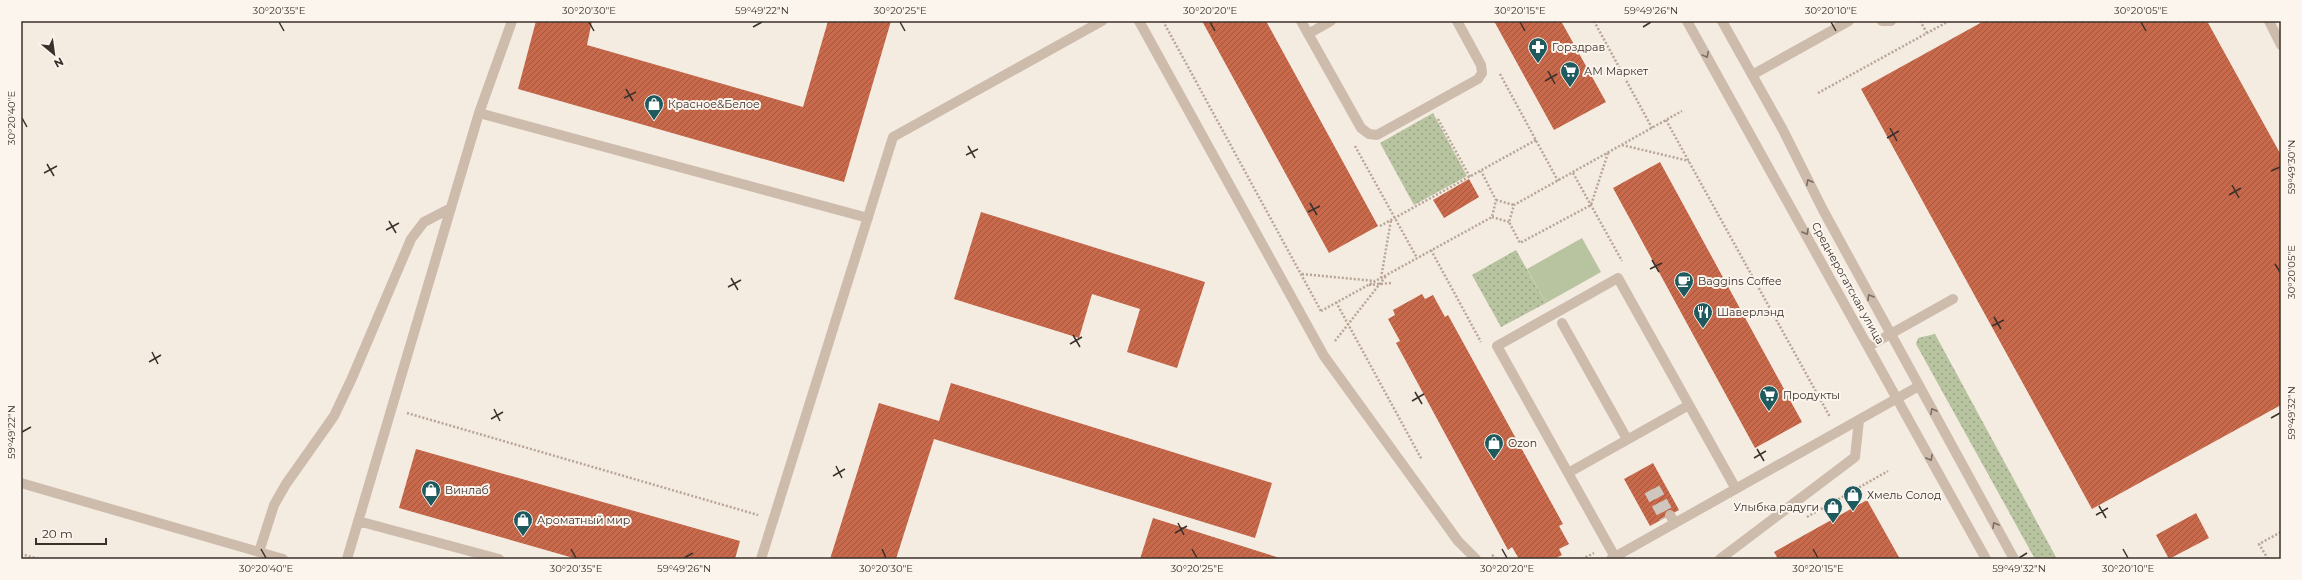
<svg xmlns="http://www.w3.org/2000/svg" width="2302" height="580" font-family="Montserrat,sans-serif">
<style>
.green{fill:url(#green-dots)}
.pitch{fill:#b8c4a0}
.building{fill:url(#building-hatch)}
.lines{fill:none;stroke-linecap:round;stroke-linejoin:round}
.minor-tunnel{stroke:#cfc6bd;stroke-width:10;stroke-dasharray:10 5;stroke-linecap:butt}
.path{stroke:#b9a596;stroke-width:2.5;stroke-dasharray:2 2;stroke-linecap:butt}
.minor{stroke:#cdbbac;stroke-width:10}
.oneway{stroke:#7d6f65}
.ticks{fill:none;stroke:#3b302b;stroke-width:1.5}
.labels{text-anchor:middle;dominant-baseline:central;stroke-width:4;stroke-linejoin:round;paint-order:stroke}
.poi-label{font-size:11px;fill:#3b302b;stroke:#fbf5ee;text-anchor:start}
.street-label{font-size:11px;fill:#3b302b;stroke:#fbf5ee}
.neatline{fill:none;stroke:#3b302b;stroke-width:1.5}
.ticks-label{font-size:10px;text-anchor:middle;fill:#3b302b}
</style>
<defs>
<pattern id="green-dots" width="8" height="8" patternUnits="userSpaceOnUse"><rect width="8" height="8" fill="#b8c4a0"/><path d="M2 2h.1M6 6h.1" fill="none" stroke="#97a083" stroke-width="1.8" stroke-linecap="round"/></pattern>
<pattern id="building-hatch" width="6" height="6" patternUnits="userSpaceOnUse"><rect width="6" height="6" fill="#c8694b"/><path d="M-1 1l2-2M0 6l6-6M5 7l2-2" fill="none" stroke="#a4573f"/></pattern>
</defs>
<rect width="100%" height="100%" fill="#f4ebe1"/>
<path class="green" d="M 1433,113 L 1467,176 L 1414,205 L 1380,143 Z
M 1516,250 L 1546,303 L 1501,327 L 1472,275 Z
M 1935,334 L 2057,559 L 2035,559 L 1916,344 L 1918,338 Z"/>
<path class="pitch" d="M 1582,238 L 1601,272 L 1546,303 L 1527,269 Z"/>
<path class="building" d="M 536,21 L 592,21 L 587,45 L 803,107 L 828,21 L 891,21 L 844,182 L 518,89 Z
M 1202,21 L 1266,21 L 1378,226 L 1329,253 Z
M 1494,21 L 1561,21 L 1606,102 L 1554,130 Z
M 1984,21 L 2207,21 L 2281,155 L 2281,405 L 2092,509 L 1861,89 Z
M 1660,162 L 1802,422 L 1755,448 L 1613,188 Z
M 1469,179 L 1479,197 L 1444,218 L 1433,200 Z
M 981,212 L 1205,282 L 1177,368 L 1127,352 L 1140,309 L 1092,294 L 1079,338 L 954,299 Z
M 1422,294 L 1425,299 L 1433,295 L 1445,317 L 1448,315 L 1563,524 L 1559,526 L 1569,544 L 1559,549 L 1562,555 L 1554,559 L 1519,559 L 1512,547 L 1508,550 L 1396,343 L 1400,341 L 1388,319 L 1395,315 L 1393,310 Z
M 951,383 L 1272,483 L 1255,538 L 934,439 L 896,559 L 830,559 L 879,403 L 939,421 Z
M 416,449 L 740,541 L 735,559 L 577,559 L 399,508 Z
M 1653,463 L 1679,510 L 1650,526 L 1624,479 Z
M 1867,500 L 1900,559 L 1778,559 L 1774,552 Z
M 2196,513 L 2209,538 L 2169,559 L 2156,535 Z
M 1153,518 L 1283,559 L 1140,559 Z"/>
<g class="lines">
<path class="minor-tunnel" d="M 1655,488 L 1670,515
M 1649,491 L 1664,518"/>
<path class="path" d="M 1163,21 L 1321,311
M 1594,21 L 1652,128
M 1920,21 L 1927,33
M 1500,74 L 1558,181
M 1818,93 L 1949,21
M 1438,119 L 1470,177
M 1666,120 L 1830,417
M 1622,145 L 1689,161
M 1355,146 L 1417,258
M 1608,153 L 1591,205 L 1520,243 L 1509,222 L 1514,205 L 1682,111
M 1573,173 L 1622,261
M 1496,200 L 1514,205
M 1492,217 L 1509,222
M 1380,226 L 1536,140
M 1431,250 L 1481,342
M 1302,274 L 1375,281
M 1381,278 L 1391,220
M 1369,285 L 1391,283
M 1336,302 L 1422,460
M 1321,311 L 1492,217 L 1496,200 L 1481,171
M 1335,341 L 1386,276
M 407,413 L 758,515
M 1807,517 L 1888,471
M 21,554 L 39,559
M 1492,555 L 1497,559
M 1582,559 L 1594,553
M 2268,559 L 2259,544 L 2281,532"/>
<path class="minor" d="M 1139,21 L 1324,356 L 1458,541 L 1476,559
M 1301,21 L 1361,128 L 1369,134 L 1377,135 L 1478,79 L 1482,73 L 1481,65 L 1457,21
M 1687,21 L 1986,559
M 1722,21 L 1783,130 L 1823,210 L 2014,559
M 1882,21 L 1891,21
M 2269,21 L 2281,45
M 1308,34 L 1331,21
M 1752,75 L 1849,21
M 479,113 L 868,218
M 1562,323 L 1627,439
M 1869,346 L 1953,299
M 1568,473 L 1689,405
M 21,483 L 283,559
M 1670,515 L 1675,523
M 358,521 L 499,559
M 259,552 L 274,505 L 286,484 L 334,416 L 352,378 L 411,239 L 424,222 L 451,208
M 1615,557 L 1497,346 L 1618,278 L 1736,489
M 347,559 L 479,113 L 512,21
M 761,559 L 893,137 L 1102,21
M 1611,559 L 1919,386
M 1720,559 L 1855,457 L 1859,420"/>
</g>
<defs><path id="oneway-chevron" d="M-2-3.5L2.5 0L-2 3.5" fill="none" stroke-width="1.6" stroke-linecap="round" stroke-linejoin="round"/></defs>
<g class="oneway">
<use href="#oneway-chevron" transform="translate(1706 55) rotate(62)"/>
<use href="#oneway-chevron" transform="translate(1809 182) rotate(-117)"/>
<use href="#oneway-chevron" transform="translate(1806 232) rotate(61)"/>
<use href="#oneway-chevron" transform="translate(1870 297) rotate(-119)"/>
<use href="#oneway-chevron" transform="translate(1933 411) rotate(-119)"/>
<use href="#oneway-chevron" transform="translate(1930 458) rotate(61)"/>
<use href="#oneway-chevron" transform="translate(1995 525) rotate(-119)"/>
</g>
<path class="ticks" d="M 279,22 L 284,31M 589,22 L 594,31M 900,22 L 905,31M 1210,22 L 1215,31M 1520,22 L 1525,31M 1831,22 L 1836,31M 2141,22 L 2146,31M 753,27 L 762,22M 1643,27 L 1651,22M 1548,71 L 1555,84M 1545,81 L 1557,74M 626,89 L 633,101M 624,98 L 636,92M 22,118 L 27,127M 1890,128 L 1897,141M 1887,138 L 1899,131M 968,146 L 975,158M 966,155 L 978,149M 47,164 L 54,176M 2271,171 L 2280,167M 44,173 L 57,166M 2232,185 L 2239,198M 2229,195 L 2241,188M 1310,203 L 1317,215M 1308,212 L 1320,206M 389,221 L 396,233M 386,230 L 399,223M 1652,260 L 1659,272M 2275,264 L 2280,272M 1650,269 L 1662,263M 731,278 L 738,290M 728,287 L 741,280M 1994,317 L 2001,329M 1992,326 L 2004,320M 1073,335 L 1080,347M 1070,344 L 1082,337M 152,352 L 158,364M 149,362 L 161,355M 1415,392 L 1422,404M 1412,401 L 1424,394M 494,409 L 500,421M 2271,418 L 2280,413M 491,419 L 503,412M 22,432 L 31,427M 1757,449 L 1764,461M 1754,458 L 1766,451M 836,466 L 842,478M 833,476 L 845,469M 2099,506 L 2106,518M 2096,515 L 2108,508M 1178,523 L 1184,535M 1175,533 L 1187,526M 261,549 L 266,558M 571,549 L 576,558M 882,549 L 886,558M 1192,549 L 1197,558M 1502,549 L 1507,558M 1813,549 L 1818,558M 2123,549 L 2128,558M 684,558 L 693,553M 2019,558 L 2027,553"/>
<defs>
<g id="pharmacy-pin" transform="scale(1)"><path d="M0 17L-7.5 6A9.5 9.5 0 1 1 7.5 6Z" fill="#1f5a5e" stroke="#fbf5ee"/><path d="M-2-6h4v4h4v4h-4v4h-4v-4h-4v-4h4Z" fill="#fff"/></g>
<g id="supermarket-pin" transform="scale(1)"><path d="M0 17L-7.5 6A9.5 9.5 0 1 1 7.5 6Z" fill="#1f5a5e" stroke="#fbf5ee"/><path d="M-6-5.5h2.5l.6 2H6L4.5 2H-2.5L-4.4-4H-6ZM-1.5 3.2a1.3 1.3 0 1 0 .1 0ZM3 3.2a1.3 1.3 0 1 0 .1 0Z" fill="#fff"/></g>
<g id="shop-pin" transform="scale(1)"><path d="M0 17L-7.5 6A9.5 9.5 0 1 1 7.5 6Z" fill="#1f5a5e" stroke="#fbf5ee"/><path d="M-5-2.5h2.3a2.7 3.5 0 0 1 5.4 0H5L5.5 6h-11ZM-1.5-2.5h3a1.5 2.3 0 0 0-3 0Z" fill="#fff"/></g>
<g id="cafe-pin" transform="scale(1)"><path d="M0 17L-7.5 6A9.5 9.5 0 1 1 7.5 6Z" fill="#1f5a5e" stroke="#fbf5ee"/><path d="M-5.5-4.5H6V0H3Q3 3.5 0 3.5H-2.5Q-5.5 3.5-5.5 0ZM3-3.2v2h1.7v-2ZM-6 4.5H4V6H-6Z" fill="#fff"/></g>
<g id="restaurant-pin" transform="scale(1)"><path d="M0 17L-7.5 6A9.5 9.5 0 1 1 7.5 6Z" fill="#1f5a5e" stroke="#fbf5ee"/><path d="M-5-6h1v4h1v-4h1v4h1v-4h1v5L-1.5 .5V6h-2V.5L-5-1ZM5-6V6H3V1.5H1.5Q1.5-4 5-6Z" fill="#fff"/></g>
</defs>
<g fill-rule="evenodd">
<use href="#pharmacy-pin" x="1538" y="47"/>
<use href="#supermarket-pin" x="1570" y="71"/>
<use href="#shop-pin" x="654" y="104"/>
<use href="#cafe-pin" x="1684" y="281"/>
<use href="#restaurant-pin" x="1703" y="312"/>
<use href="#supermarket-pin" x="1769" y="395"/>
<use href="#shop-pin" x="1494" y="443"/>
<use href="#shop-pin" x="431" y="490"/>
<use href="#shop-pin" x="1853" y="495"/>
<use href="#shop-pin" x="1833" y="507"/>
<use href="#shop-pin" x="523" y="520"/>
</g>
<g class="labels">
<g class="poi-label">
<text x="1552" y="47">Горздрав</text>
<text x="1584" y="71">АМ Маркет</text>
<text x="668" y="104">Красное&amp;Белое</text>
<text x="1698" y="281">Baggins Coffee</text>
<text x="1717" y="312">Шаверлэнд</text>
<text x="1783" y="395">Продукты</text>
<text x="1508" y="443">Ozon</text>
<text x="445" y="490">Винлаб</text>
<text x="1867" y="495">Хмель Солод</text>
<text x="1819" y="507" text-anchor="end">Улыбка радуги</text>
<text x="537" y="520">Ароматный мир</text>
</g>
<g class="street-label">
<text transform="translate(1848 283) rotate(61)">Среднерогатская улица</text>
</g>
</g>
<rect width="2302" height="580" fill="none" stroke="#fbf5ee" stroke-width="44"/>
<g transform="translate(54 54) rotate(151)" stroke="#fbf5ee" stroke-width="3" paint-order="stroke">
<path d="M0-3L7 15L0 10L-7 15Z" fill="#3b302b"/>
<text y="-6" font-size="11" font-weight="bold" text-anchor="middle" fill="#3b302b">N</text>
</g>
<path d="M36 538v6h70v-6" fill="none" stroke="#3b302b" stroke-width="2"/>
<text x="42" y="538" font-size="12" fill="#3b302b" stroke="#fbf5ee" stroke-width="3" paint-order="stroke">20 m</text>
<rect x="22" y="22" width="2258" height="536" class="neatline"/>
<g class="ticks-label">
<text x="279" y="14">30°20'35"E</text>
<text x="589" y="14">30°20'30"E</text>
<text x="762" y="14">59°49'22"N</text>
<text x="900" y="14">30°20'25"E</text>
<text x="1210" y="14">30°20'20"E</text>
<text x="1520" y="14">30°20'15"E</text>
<text x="1651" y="14">59°49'26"N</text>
<text x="1831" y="14">30°20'10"E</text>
<text x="2141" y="14">30°20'05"E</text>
<text transform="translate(11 118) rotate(-90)" y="4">30°20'40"E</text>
<text transform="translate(2291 167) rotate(-90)" y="4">59°49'30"N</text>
<text transform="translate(2291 272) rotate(-90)" y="4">30°20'05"E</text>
<text transform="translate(2291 413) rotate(-90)" y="4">59°49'32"N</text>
<text transform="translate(11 432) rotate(-90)" y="4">59°49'22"N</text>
<text x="266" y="572">30°20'40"E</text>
<text x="576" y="572">30°20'35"E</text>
<text x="684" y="572">59°49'26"N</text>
<text x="886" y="572">30°20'30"E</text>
<text x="1197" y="572">30°20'25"E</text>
<text x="1507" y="572">30°20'20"E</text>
<text x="1818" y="572">30°20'15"E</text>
<text x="2019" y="572">59°49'32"N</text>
<text x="2128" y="572">30°20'10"E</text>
</g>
</svg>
